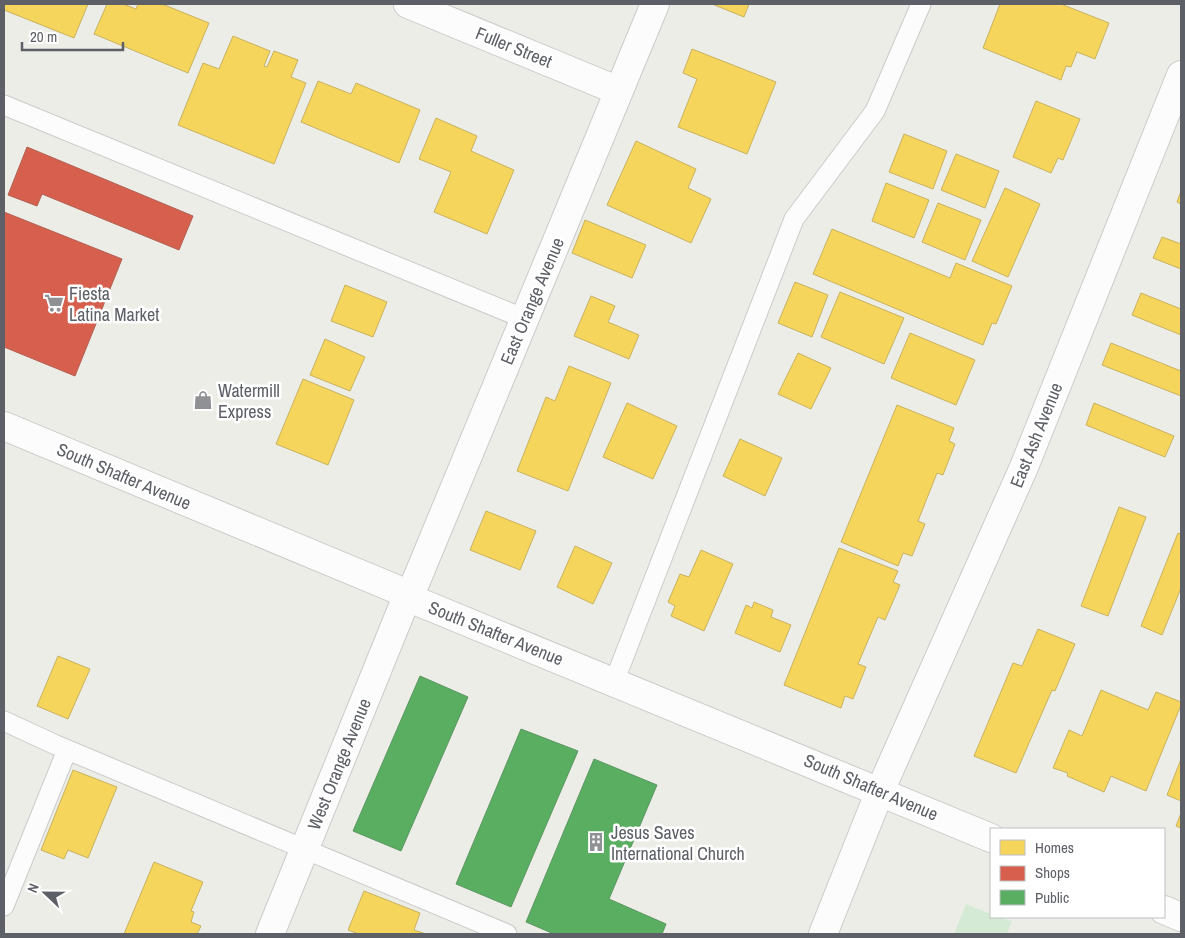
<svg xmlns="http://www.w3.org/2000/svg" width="1185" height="938" font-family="'Archivo Narrow',sans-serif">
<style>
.green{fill:#d5ead4}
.homes{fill:#f6d55c;stroke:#c8b25f}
.shops{fill:#d6604d;stroke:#b26054}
.public{fill:#5aae61;stroke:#5b9762}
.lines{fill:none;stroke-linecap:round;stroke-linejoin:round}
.service-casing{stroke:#cacbca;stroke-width:21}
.minor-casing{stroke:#cacbca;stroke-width:30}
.secondary-casing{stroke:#cacac9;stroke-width:30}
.service{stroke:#fcfcfc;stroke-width:19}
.minor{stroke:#fcfcfc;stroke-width:28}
.secondary{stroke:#fcfcfc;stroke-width:28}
.labels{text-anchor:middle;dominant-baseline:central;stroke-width:5;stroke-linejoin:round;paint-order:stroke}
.street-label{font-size:18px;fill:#5d6066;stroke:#fff}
.poi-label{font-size:18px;fill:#5d6066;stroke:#fff;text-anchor:start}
</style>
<rect width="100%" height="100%" fill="#edede8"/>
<path class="green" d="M 966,904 L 991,914 L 991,917 L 999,917 L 1012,921 L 1007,934 L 954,934 Z"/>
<path class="homes" d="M 4,4 L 88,4 L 74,38 L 4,10 Z
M 107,4 L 123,4 L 136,9 L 138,4 L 162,4 L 209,23 L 188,73 L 94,34 Z
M 712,4 L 749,4 L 744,17 Z
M 1000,4 L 1061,4 L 1109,23 L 1095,59 L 1077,52 L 1071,67 L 1066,66 L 1061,80 L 983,48 Z
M 233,36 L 270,51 L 264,66 L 267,67 L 274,51 L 298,60 L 291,77 L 306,83 L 274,164 L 178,125 L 203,63 L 219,69 Z
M 692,49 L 776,82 L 747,154 L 678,127 L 697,79 L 683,73 Z
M 318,81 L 351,94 L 356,83 L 420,110 L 399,163 L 301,122 Z
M 1036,101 L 1080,119 L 1063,160 L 1058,158 L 1051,173 L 1013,157 Z
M 436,118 L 477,136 L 471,151 L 514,170 L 487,234 L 434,212 L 451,172 L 419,159 Z
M 904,134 L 947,151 L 933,189 L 889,172 Z
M 636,141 L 696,169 L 688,188 L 711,199 L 691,243 L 607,205 Z
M 956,154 L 999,171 L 985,208 L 941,190 Z
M 886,183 L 929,200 L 914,238 L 872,221 Z
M 1005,188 L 1040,204 L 1008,277 L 972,261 Z
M 1181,191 L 1181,204 L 1177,202 Z
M 938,203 L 981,220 L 965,260 L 922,242 Z
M 585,220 L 646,245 L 632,278 L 572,253 Z
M 832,229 L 950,278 L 956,263 L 1012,286 L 996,324 L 992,323 L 983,345 L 813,274 Z
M 1162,237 L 1181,244 L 1181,269 L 1153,258 Z
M 795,282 L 828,295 L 812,337 L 778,323 Z
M 345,285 L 387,302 L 373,337 L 331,321 Z
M 840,292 L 904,318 L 884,364 L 821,337 Z
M 1141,293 L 1181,309 L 1181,335 L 1132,315 Z
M 591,296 L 615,306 L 608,322 L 639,335 L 629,359 L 574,336 Z
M 910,333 L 975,360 L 956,405 L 891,378 Z
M 325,339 L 365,357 L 350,391 L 310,375 Z
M 1111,343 L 1181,371 L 1181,396 L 1102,365 Z
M 798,353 L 831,368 L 811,409 L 778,394 Z
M 569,366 L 611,383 L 568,491 L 517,471 L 546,397 L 555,401 Z
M 303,379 L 354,400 L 328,465 L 276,444 Z
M 627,403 L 677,426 L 653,479 L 603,457 Z
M 1094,403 L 1174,436 L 1165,457 L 1086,425 Z
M 897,405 L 954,428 L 949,441 L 955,444 L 943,475 L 937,473 L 918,521 L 925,524 L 912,556 L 903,553 L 898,566 L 841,542 Z
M 740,439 L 782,458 L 765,496 L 723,476 Z
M 1119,507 L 1146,517 L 1108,616 L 1081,606 Z
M 486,511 L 536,531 L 520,570 L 470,550 Z
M 1178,533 L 1181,534 L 1181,588 L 1162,635 L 1141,626 Z
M 575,546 L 612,563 L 593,604 L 557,587 Z
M 839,548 L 898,571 L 893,582 L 900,585 L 885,620 L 878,617 L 858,664 L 866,667 L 853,699 L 845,696 L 841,708 L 784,685 Z
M 701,550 L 733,564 L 704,631 L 671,616 L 675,606 L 668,602 L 680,574 L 689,577 Z
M 754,602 L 773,610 L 771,617 L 791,625 L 780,652 L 735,633 L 746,605 L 752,608 Z
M 1038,629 L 1075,644 L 1055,691 L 1052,690 L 1016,773 L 974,756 L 1013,663 L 1022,666 Z
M 58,656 L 90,669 L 68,719 L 37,706 Z
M 1101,690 L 1148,710 L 1156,692 L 1181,702 L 1181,705 L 1146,791 L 1111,776 L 1104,792 L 1067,776 L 1068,773 L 1053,768 L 1069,730 L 1082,736 Z
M 1181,759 L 1181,801 L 1167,795 Z
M 73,770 L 117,787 L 88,858 L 68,850 L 64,859 L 41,850 Z
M 1181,813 L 1181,828 L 1176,826 Z
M 154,862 L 203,882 L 191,911 L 194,912 L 191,922 L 201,926 L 197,934 L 124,934 Z
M 364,891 L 420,913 L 414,930 L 426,934 L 359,934 L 348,930 Z"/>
<path class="shops" d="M 27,147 L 193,216 L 179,250 L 42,194 L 37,206 L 8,195 Z
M 4,212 L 122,259 L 75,376 L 4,347 Z
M 203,393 L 210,397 L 210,403 L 203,409 L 196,405 L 196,397 Z"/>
<path class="public" d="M 420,676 L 468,697 L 401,851 L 353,831 Z
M 521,729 L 578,751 L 511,907 L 456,884 Z
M 594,759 L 657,785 L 609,899 L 666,924 L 662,934 L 554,934 L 526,922 Z"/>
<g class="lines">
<g class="service-casing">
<path id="service" d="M 4,105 L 525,319
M 614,682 L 794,219 L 875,111 L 921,4
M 4,721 L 56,745 L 507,934
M 4,906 L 67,750"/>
</g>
<g class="minor-casing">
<path id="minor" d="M 408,4 L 619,91
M 409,598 L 655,4
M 270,934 L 408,594
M 823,934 L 880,791 L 1024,467 L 1181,75"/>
</g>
<g class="secondary-casing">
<path id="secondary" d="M 4,426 L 408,594 L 409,598 L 991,838
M 1164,910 L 1181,917"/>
</g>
<use href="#service" class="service"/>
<use href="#minor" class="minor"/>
<use href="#secondary" class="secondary"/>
</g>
<defs>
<g id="supermarket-bare" transform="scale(1.5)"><path d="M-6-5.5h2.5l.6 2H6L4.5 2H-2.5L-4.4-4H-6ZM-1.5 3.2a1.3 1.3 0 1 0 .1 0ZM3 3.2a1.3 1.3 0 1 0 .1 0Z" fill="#8f9194" stroke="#fff" stroke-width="2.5" paint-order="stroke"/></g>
<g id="shop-bare" transform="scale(1.5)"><path d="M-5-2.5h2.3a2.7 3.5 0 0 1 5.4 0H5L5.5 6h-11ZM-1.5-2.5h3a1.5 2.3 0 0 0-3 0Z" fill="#8f9194" stroke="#fff" stroke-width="2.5" paint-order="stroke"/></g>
<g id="building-bare" transform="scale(1.5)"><path d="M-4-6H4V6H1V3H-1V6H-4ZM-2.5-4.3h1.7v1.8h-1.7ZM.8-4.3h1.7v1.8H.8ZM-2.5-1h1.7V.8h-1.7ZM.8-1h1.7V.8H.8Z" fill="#8f9194" stroke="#fff" stroke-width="2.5" paint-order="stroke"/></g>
</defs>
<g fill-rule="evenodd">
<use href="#supermarket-bare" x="54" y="303"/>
<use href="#shop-bare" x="203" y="400"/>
<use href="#building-bare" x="596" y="842"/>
</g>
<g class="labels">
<g class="street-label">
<text transform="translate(514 47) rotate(22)">Fuller Street</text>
<text transform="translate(532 301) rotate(-67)">East Orange Avenue</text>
<text transform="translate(1036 435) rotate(-68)">East Ash Avenue</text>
<text transform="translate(124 476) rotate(23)">South Shafter Avenue</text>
<text transform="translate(496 633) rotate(22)">South Shafter Avenue</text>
<text transform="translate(339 764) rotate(-68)">West Orange Avenue</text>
<text transform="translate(871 787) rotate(23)">South Shafter Avenue</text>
</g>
<g class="poi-label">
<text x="69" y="293">Fiesta<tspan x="69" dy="21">Latina Market</tspan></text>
<text x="218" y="390">Watermill<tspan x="218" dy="21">Express</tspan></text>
<text x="611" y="832">Jesus Saves<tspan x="611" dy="21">International Church</tspan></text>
</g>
</g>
<rect width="1185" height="938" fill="none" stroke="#5d6066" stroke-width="10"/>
<rect x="990" y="828" width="175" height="90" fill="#ffffff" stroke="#bebfc2"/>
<rect x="1000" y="840" width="25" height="15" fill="#f6d55c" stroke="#bebfc2"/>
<text x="1035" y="853" font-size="15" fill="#5d6066">Homes</text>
<rect x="1000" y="866" width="25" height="15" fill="#d6604d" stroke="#bebfc2"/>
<text x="1035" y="878" font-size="15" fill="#5d6066">Shops</text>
<rect x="1000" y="890" width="25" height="15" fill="#5aae61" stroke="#bebfc2"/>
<text x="1035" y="903" font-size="15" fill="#5d6066">Public</text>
<g transform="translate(45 893) rotate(292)" stroke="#ffffff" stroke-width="4" paint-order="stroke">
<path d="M0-4L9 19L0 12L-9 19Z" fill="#5d6066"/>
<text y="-8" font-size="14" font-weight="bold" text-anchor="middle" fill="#5d6066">N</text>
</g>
<path d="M22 42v8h101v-8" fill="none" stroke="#5d6066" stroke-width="2.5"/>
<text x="30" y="42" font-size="15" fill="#5d6066" stroke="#ffffff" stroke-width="4" paint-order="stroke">20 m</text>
</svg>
